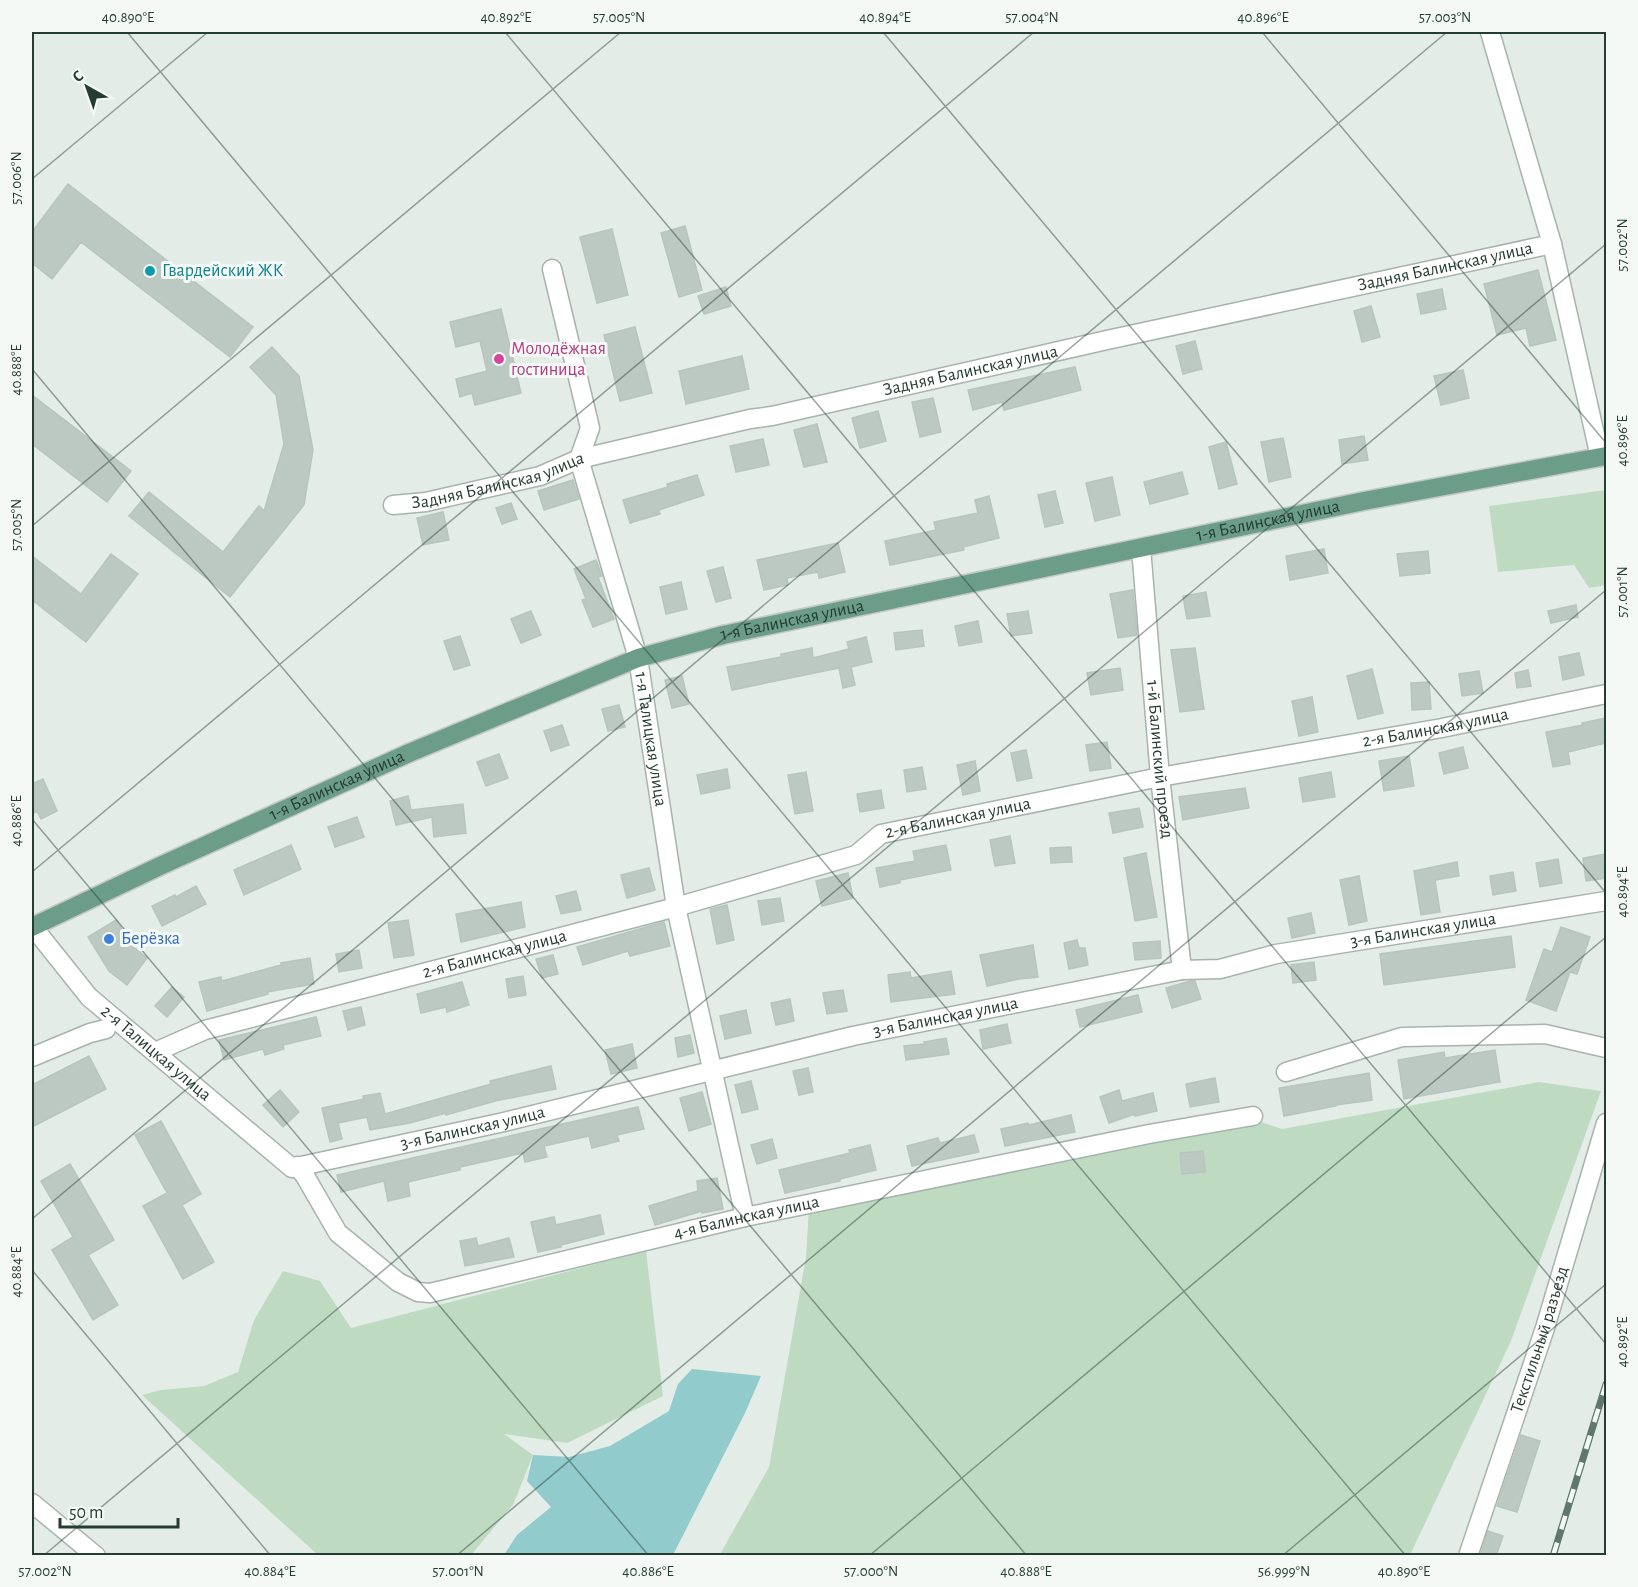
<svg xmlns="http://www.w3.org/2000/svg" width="1638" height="1587" font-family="'Alegreya Sans',sans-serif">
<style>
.green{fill:#bedbc2}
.water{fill:#91cbcc}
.building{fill:#bcc9c2;stroke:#b6c5bd;stroke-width:1.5}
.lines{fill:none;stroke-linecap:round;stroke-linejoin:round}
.street-casing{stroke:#a6b4ad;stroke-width:21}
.primary-casing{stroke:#c2c8c6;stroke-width:21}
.street{stroke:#fff;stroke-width:18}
.primary{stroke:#6c9d89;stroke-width:18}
.rail-casing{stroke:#5f776d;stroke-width:7}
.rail{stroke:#f4f9f5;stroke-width:4.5;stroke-dasharray:14;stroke-linecap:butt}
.ticks{fill:none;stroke:#253c32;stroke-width:1.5;stroke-opacity:0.45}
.culture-dot{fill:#0f9aa8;stroke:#f4f9f5;stroke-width:2}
.hotel-dot{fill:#d1479c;stroke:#f4f9f5;stroke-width:2}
.shop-dot{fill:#3f7fe0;stroke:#f4f9f5;stroke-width:2}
.labels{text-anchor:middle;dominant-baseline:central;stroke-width:6;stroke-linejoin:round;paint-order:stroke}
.street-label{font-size:18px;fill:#253c32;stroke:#f4f9f5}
.culture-label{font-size:18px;fill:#0d838f;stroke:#f4f9f5;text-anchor:start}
.hotel-label{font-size:18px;fill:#b23c85;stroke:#f4f9f5;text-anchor:start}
.shop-label{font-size:18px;fill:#366cbe;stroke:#f4f9f5;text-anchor:start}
.neatline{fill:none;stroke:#253c32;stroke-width:2}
.ticks-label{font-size:15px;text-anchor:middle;fill:#253c32}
</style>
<rect width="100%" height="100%" fill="#e3ece7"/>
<path class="green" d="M 1606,490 L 1606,585 L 1589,588 L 1574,565 L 1498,572 L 1489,506 Z
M 1539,1082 L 1601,1091 L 1511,1341 L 1410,1555 L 719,1556 L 769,1467 L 806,1257 L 809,1207 L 1258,1121 L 1282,1129 Z
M 646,1251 L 663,1396 L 567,1443 L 504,1434 L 533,1455 L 513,1505 L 471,1555 L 318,1555 L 142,1395 L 161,1390 L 204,1386 L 238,1372 L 254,1320 L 283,1271 L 320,1281 L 351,1328 Z"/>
<path class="water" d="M 692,1369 L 761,1376 L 745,1413 L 673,1555 L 504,1555 L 517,1535 L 551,1507 L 527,1481 L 533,1455 L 569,1457 L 610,1446 L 669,1411 L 678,1384 Z"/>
<path class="building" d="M 68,184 L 253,327 L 230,357 L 81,242 L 52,279 L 32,263 L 32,232 Z
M 685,226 L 702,290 L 679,297 L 661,233 Z
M 612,229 L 628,295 L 597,303 L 580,237 Z
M 1538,270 L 1556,340 L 1530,346 L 1526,328 L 1497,335 L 1484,284 Z
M 726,287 L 731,306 L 704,314 L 698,296 Z
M 1442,289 L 1446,309 L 1421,314 L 1417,294 Z
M 1371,306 L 1380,337 L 1362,342 L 1354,311 Z
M 501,309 L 521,393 L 475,405 L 472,393 L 460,397 L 456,379 L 487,371 L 480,341 L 456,347 L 450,322 Z
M 635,327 L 652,393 L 620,401 L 604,335 Z
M 1195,341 L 1202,369 L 1183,374 L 1176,346 Z
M 272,347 L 299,376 L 313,450 L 304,505 L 230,597 L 129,516 L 149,492 L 223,552 L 259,506 L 264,511 L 284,444 L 276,395 L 250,367 Z
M 742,356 L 749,389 L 686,404 L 679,371 Z
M 1075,367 L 1081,390 L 1004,410 L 1002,402 L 973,410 L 968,390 Z
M 1463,370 L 1469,398 L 1441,405 L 1434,376 Z
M 32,395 L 131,471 L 107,502 L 32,444 Z
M 933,398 L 941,432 L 920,437 L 912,402 Z
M 878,411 L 886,441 L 860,448 L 852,418 Z
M 817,424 L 827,462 L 804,467 L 794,430 Z
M 1364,436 L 1368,460 L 1342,464 L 1339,440 Z
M 1283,438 L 1291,477 L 1269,482 L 1261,442 Z
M 763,439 L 769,465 L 736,472 L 730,446 Z
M 1226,442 L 1237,484 L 1219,489 L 1209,447 Z
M 1182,472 L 1188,494 L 1150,504 L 1144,482 Z
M 697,475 L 704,495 L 659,510 L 660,514 L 630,523 L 623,500 L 668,487 L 667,484 Z
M 1112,477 L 1120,515 L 1095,521 L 1086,483 Z
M 573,480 L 579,499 L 544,510 L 538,491 Z
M 1055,491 L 1063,523 L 1045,527 L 1038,495 Z
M 989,496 L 999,538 L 963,547 L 964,550 L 890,565 L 885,541 L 936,530 L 934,522 L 978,513 L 975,500 Z
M 511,503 L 517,519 L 502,524 L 496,508 Z
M 443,512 L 449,540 L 423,545 L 417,518 Z
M 838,543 L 845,572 L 819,578 L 818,572 L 787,578 L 788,585 L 764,590 L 757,560 Z
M 1324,549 L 1328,573 L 1290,580 L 1286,556 Z
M 1428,551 L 1430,573 L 1400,576 L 1397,554 Z
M 111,554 L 138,574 L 86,642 L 32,600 L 32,556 L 81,594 Z
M 596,560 L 602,576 L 598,577 L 614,619 L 593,627 L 582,600 L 586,599 L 574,569 Z
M 723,567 L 731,598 L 716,602 L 707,571 Z
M 681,582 L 687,609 L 666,614 L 660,587 Z
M 1133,590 L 1137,635 L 1118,638 L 1110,594 Z
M 1206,592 L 1210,616 L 1187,619 L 1183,596 Z
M 1576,605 L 1578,617 L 1551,623 L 1548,611 Z
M 531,611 L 541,635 L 521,643 L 511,619 Z
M 1028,611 L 1032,633 L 1011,636 L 1007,614 Z
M 978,621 L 982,642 L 959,646 L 955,626 Z
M 922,630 L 924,646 L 896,650 L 894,633 Z
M 460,636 L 470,665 L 454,670 L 444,641 Z
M 866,637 L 872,662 L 851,667 L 855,685 L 843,688 L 839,668 L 732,690 L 727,667 L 781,657 L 781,654 L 812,648 L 813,658 L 849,649 L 847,642 Z
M 1195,648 L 1204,709 L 1180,712 L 1171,650 Z
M 1579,653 L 1584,675 L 1563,680 L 1559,657 Z
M 1120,668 L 1123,690 L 1091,695 L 1087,673 Z
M 1372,669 L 1383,713 L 1358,719 L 1347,676 Z
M 1528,670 L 1531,686 L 1517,688 L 1515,673 Z
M 1479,671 L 1483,693 L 1462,696 L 1459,674 Z
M 682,676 L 689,704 L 672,708 L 665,680 Z
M 1429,682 L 1431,709 L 1412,710 L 1411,683 Z
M 1312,697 L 1318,732 L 1299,736 L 1292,701 Z
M 619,705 L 625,727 L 608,731 L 602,709 Z
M 1606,718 L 1606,743 L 1568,752 L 1570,764 L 1553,767 L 1546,732 L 1583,725 L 1582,723 Z
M 562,725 L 569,745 L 551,751 L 544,731 Z
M 1107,742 L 1111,768 L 1090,771 L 1086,745 Z
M 1463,747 L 1468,768 L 1444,774 L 1439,753 Z
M 1026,750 L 1032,778 L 1017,781 L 1011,753 Z
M 499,754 L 508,778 L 486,786 L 477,762 Z
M 1409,756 L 1414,786 L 1384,791 L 1379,761 Z
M 975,761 L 980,791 L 963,795 L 957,765 Z
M 922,767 L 926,789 L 907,792 L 904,770 Z
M 727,769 L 730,788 L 701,794 L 697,775 Z
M 806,772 L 813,811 L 795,814 L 788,775 Z
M 1331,772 L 1335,797 L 1303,802 L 1299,778 Z
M 43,779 L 57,811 L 41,819 L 37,811 L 32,814 L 32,784 Z
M 1245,788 L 1249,808 L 1183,820 L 1179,797 Z
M 881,790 L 884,808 L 860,812 L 857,794 Z
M 408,796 L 411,810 L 463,804 L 466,833 L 434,837 L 432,817 L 396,825 L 390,801 Z
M 1139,808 L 1143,827 L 1113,833 L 1109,813 Z
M 357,817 L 364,837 L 335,847 L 328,827 Z
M 1010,836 L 1015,863 L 995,866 L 990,840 Z
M 291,845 L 301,869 L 244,895 L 234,870 Z
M 946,845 L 951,870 L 900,880 L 900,883 L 880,887 L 876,868 L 915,861 L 913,851 Z
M 1071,847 L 1072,862 L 1051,863 L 1050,848 Z
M 1146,853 L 1157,917 L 1135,921 L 1124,858 Z
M 1606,854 L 1606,878 L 1586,881 L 1583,858 Z
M 1558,859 L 1562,883 L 1540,887 L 1536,863 Z
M 1457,862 L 1459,876 L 1435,880 L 1440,912 L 1421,915 L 1414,871 Z
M 649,868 L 655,890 L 627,898 L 621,875 Z
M 1513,872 L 1516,891 L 1493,895 L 1490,876 Z
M 848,873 L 853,898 L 822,906 L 816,881 Z
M 1359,876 L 1367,921 L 1349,925 L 1340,880 Z
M 196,886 L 206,904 L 162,926 L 152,906 L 175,895 L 176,897 Z
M 576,891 L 581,910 L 561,914 L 556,896 Z
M 780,898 L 784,921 L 762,925 L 758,901 Z
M 521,902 L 525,927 L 461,942 L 456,914 Z
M 727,905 L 734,940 L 717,944 L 710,909 Z
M 1311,913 L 1315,933 L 1292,938 L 1288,918 Z
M 116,920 L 132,946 L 147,958 L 127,985 L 109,971 L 88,937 Z
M 408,920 L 414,955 L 394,958 L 388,923 Z
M 664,922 L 670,946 L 630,956 L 628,951 L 583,965 L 577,947 Z
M 1561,927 L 1590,937 L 1577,974 L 1570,972 L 1556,1011 L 1526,1000 L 1544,949 L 1552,952 Z
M 1511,936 L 1515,967 L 1384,985 L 1380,954 Z
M 1077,940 L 1079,948 L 1085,948 L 1088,965 L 1069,969 L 1064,943 Z
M 1160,941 L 1161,958 L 1135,960 L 1133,943 Z
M 1033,945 L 1038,977 L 1019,979 L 987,986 L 980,955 Z
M 359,950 L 362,968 L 339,972 L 336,954 Z
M 553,955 L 558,974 L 542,978 L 536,959 Z
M 310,958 L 314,984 L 267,992 L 268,994 L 207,1011 L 199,982 L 221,977 L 222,981 L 281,965 L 281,963 Z
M 1314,962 L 1316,980 L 1293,983 L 1291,965 Z
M 951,971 L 955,994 L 891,1002 L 888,975 L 910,972 L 911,978 Z
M 523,976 L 526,995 L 509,998 L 506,979 Z
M 1190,981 L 1195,981 L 1201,999 L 1172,1008 L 1166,988 Z
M 462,982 L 469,1005 L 447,1012 L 446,1007 L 421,1013 L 417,994 Z
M 172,987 L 184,997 L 167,1017 L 155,1006 Z
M 843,990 L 847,1011 L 827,1014 L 823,993 Z
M 1138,995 L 1142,1012 L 1080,1027 L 1076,1010 Z
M 790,999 L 794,1021 L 776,1025 L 771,1003 Z
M 361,1007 L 365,1025 L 348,1030 L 343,1011 Z
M 746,1010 L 751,1033 L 725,1039 L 720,1016 Z
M 316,1017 L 321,1036 L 283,1045 L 284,1049 L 265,1055 L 263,1049 L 224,1060 L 219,1040 Z
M 1007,1024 L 1011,1043 L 983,1049 L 980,1030 Z
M 690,1035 L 694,1053 L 678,1057 L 675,1038 Z
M 946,1038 L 949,1054 L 906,1060 L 904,1046 L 925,1044 L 924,1042 Z
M 632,1044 L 637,1068 L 611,1074 L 605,1050 Z
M 1495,1050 L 1500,1082 L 1404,1099 L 1398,1060 L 1444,1052 L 1445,1058 Z
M 89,1056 L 106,1089 L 32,1127 L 32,1085 Z
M 551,1066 L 556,1089 L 495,1101 L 446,1115 L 446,1113 L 410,1123 L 370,1130 L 367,1117 L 338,1123 L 342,1139 L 330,1142 L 322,1108 L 364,1099 L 363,1096 L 380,1093 L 385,1114 L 491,1084 L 490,1081 Z
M 808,1068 L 813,1092 L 799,1095 L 793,1071 Z
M 1369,1073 L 1372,1100 L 1336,1105 L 1336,1106 L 1284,1116 L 1279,1088 Z
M 1215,1078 L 1219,1102 L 1190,1107 L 1186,1084 Z
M 751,1081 L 758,1109 L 742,1113 L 735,1085 Z
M 280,1090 L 299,1112 L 283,1127 L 263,1105 Z
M 1119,1090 L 1122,1101 L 1153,1093 L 1157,1111 L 1135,1116 L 1135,1114 L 1109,1123 L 1100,1097 Z
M 702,1092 L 711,1124 L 689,1131 L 680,1098 Z
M 638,1107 L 644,1129 L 617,1135 L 619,1141 L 592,1148 L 589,1136 L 544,1146 L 547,1157 L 525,1162 L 523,1153 L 460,1167 L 460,1170 L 408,1182 L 410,1196 L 388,1201 L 384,1181 L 341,1192 L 337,1175 Z
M 1071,1115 L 1075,1132 L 1005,1146 L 1001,1129 L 1028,1123 L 1029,1125 Z
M 161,1121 L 201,1194 L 182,1205 L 214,1262 L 183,1279 L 143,1206 L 167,1193 L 135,1135 Z
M 974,1135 L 979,1152 L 912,1166 L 907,1146 L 938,1138 L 940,1143 Z
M 772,1139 L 777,1158 L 757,1164 L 751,1145 Z
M 870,1145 L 876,1170 L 840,1179 L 840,1181 L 785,1193 L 779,1170 L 850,1153 L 849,1150 Z
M 1203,1151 L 1205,1172 L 1182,1174 L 1180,1153 Z
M 70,1164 L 114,1240 L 88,1255 L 118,1305 L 93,1320 L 52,1250 L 73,1237 L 41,1181 Z
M 717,1178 L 723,1209 L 702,1213 L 702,1211 L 655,1225 L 649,1206 L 698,1191 L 697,1181 Z
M 600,1215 L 604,1234 L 561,1245 L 561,1247 L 538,1252 L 531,1222 L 554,1217 L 556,1225 Z
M 476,1238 L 478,1246 L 509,1238 L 514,1257 L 465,1266 L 460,1241 Z
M 1521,1435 L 1540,1441 L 1517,1512 L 1497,1506 Z
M 1488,1531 L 1503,1536 L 1496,1556 L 1480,1556 Z"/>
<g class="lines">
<g class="street-casing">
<g id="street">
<path d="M 1490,32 L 1552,244 L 1600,457"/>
<path id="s1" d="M 552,269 L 590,428 L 579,459 L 638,658 L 676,907 L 745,1217"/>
<path id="s2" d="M 393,505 L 426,502 L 540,476 L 579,459 L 750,419 L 772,416 L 1107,340 L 1552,244"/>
<path id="s3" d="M 1141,548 L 1160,777 L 1182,970"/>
<path id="s4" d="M 33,927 L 89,997 L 292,1168 L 504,1122 L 853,1036 L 1182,970 L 1220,969 L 1276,954 L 1606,901"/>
<path id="s5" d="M 155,1052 L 205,1030 L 676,907 L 856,855 L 881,834 L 1160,777 L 1442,728 L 1606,694"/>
<path d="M 32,1057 L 90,1033 L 106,1029"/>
<path d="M 1286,1072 L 1402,1037 L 1545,1034 L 1606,1048"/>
<path id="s6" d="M 297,1166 L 305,1176 L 338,1233 L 398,1282 L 418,1292 L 430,1293 L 745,1217 L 1149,1134 L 1253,1116"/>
<path d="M 32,1503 L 96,1556"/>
<path id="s7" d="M 1468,1556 L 1545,1328 L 1606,1123"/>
</g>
</g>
<g class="primary-casing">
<g id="primary">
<path id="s8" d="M 32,927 L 160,866 L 409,753 L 638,658 L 723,635 L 1364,501 L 1606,456"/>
</g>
</g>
<use href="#street" class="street"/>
<use href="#primary" class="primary"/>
<g class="rail-casing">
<path id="rail" d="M 1553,1556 L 1606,1384"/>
</g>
<use href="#rail" class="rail"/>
</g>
<path class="ticks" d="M 127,32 L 1406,1556M 505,32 L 1606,1344M 883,32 L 1606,893M 1262,32 L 1606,443M 32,179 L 208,32M 32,369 L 1027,1556M 32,526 L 621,32M 32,819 L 649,1556M 32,872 L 1034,32M 32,1219 L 1447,32M 32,1270 L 271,1556M 43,1556 L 1606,244M 456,1556 L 1606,590M 869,1556 L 1606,937M 1282,1556 L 1606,1284"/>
<circle class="culture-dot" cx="150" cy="271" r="6"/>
<circle class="hotel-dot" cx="499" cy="359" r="6"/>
<circle class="shop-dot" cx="109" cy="939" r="6"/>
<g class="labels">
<g class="street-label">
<text stroke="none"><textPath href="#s2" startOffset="1080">Задняя Балинская улица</textPath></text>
<text stroke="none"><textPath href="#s2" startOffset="594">Задняя Балинская улица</textPath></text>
<text stroke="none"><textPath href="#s2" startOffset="108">Задняя Балинская улица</textPath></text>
<text stroke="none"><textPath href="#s8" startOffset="1308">1-я Балинская улица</textPath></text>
<text stroke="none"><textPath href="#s8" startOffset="822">1-я Балинская улица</textPath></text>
<text stroke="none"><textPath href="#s5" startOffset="1326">2-я Балинская улица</textPath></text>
<text stroke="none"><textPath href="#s1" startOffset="486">1-я Талицкая улица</textPath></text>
<text stroke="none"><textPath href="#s3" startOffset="212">1-й Балинский проезд</textPath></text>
<text stroke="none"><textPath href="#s8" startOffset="336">1-я Балинская улица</textPath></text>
<text stroke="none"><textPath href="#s5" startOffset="840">2-я Балинская улица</textPath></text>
<text stroke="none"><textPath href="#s4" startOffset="1512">3-я Балинская улица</textPath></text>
<text stroke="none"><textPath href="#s5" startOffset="354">2-я Балинская улица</textPath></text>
<text stroke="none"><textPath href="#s4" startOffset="1026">3-я Балинская улица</textPath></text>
<text stroke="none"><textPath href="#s4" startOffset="177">2-я Талицкая улица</textPath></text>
<text stroke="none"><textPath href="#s4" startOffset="540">3-я Балинская улица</textPath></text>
<text stroke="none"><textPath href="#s6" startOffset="516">4-я Балинская улица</textPath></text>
<text stroke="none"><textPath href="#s7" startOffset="228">Текстильный разъезд</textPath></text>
</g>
<g class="culture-label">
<text x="162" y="271">Гвардейский ЖК</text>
</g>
<g class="hotel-label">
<text x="511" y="349">Молодёжная<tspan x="511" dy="21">гостиница</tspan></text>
</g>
<g class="shop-label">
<text x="121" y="939">Берёзка</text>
</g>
</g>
<rect width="1638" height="1587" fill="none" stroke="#f4f9f5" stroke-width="66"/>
<g transform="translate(87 87) rotate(320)" stroke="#f4f9f5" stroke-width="4.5" paint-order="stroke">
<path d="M0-4.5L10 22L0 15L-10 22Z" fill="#253c32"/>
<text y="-9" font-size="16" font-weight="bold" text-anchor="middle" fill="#253c32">С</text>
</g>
<path d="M60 1518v9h118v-9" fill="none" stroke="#253c32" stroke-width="3"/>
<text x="69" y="1518" font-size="18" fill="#253c32" stroke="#f4f9f5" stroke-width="4.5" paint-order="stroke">50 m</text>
<rect x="33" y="33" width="1572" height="1521" class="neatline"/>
<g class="ticks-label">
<text x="128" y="22">40.890°E</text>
<text x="506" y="22">40.892°E</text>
<text x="619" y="22">57.005°N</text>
<text x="885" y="22">40.894°E</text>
<text x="1032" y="22">57.004°N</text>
<text x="1263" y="22">40.896°E</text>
<text x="1445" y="22">57.003°N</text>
<text transform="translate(16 178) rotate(-90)" y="5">57.006°N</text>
<text transform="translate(1622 245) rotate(-90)" y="5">57.002°N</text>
<text transform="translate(16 370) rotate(-90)" y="5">40.888°E</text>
<text transform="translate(1622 441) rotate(-90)" y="5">40.896°E</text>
<text transform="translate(16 525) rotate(-90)" y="5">57.005°N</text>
<text transform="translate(1622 592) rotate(-90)" y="5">57.001°N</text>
<text transform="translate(16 821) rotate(-90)" y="5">40.886°E</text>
<text transform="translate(1622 892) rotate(-90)" y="5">40.894°E</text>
<text transform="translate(16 1272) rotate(-90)" y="5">40.884°E</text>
<text transform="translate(1622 1342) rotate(-90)" y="5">40.892°E</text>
<text x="45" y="1576">57.002°N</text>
<text x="270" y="1576">40.884°E</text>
<text x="458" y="1576">57.001°N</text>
<text x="648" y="1576">40.886°E</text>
<text x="871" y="1576">57.000°N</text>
<text x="1026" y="1576">40.888°E</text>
<text x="1284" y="1576">56.999°N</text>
<text x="1404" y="1576">40.890°E</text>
</g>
</svg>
